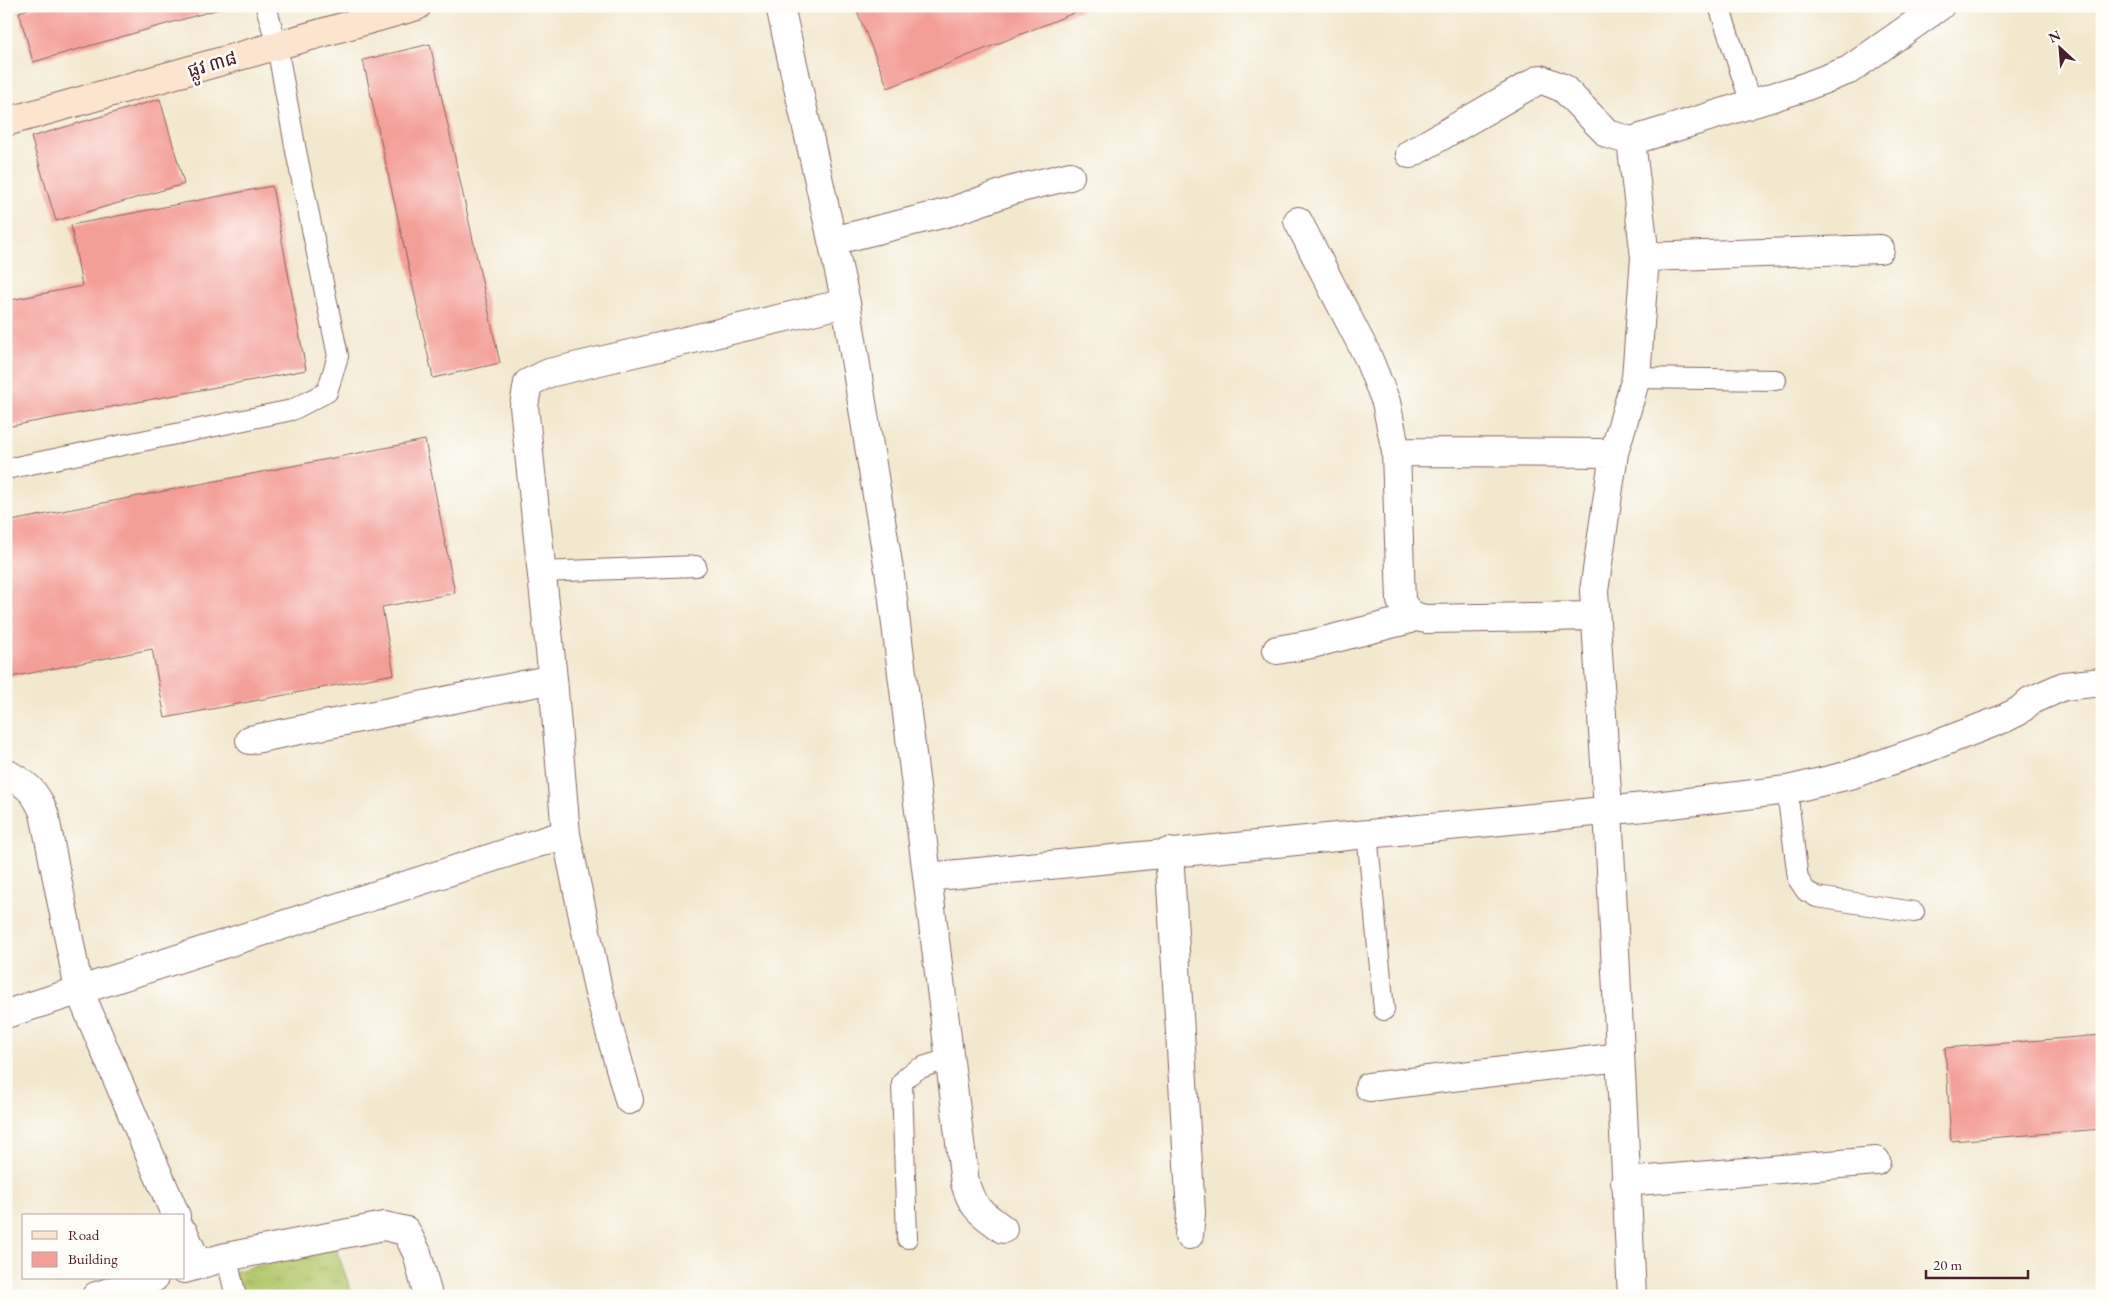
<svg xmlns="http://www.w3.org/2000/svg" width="2108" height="1302" font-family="'EB Garamond','Noto Sans Khmer',serif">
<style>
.grass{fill:url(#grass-tufts);stroke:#7e734b}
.building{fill:#f49e98}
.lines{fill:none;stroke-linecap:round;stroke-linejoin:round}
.lane-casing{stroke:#856564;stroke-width:22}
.street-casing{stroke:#856564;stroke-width:30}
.secondary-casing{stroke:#856564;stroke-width:30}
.lane{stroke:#fff;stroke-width:20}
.street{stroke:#fff;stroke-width:28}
.secondary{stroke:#fbe5cf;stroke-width:28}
.labels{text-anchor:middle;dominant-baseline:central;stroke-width:5;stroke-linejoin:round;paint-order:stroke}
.street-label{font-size:19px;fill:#4a1f2b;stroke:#fdfcf7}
</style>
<defs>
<pattern id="grass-tufts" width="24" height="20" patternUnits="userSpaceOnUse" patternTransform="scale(1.25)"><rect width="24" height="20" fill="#b2c76b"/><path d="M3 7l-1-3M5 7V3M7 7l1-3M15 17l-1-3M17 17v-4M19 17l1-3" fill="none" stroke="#9baa5d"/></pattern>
</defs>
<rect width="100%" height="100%" fill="#fdfcf7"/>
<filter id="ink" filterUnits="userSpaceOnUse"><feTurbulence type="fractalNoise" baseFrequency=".02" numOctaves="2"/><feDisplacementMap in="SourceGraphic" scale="10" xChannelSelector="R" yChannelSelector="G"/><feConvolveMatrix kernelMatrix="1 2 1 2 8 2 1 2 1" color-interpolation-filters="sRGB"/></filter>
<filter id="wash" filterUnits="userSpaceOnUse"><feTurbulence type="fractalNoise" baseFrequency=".0096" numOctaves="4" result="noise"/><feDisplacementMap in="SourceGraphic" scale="20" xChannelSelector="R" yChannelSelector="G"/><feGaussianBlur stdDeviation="1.12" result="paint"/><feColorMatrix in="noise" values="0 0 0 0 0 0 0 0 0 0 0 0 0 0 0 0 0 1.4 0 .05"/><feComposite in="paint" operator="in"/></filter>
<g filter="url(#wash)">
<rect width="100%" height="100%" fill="#f2e8ce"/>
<path class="grass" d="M 335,1246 L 353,1296 L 224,1296 L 218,1276 Z"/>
<g id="blocks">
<path class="building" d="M 37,6 L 226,6 L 226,7 L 33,62 L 19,12 Z
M 855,6 L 1091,6 L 888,88 Z
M 430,44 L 500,363 L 433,378 L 363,60 Z
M 160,99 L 184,184 L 56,221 L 31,137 Z
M 272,186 L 306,370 L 6,427 L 6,301 L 82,286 L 71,225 Z
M 425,440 L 455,593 L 382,607 L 394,674 L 165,718 L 152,649 L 6,678 L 6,522 Z
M 2102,1035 L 2102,1129 L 1951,1141 L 1945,1048 Z"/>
</g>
</g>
<g filter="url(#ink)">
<use href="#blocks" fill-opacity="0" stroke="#856564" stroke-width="1"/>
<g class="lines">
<g class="lane-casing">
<path id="lane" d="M 1719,6 L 1751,104
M 1636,378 L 1776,380
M 6,469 L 292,410 L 327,392 L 338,356 L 296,151 L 277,46 L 266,6
M 541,572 L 696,566
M 1787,790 L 1798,879 L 1806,891 L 1817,897 L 1914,912
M 1367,833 L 1384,1010
M 907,1238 L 902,1083 C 912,1067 933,1064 950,1059
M 226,1257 L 236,1296"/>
</g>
<g class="street-casing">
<path id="street" d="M 780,6 L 846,303 L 890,576 L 965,1183 C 973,1210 982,1213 1003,1229
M 1631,141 L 1645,257 L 1636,378 L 1614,453 L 1594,591 L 1608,809 L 1632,1296
M 1410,154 L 1540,79 L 1563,88 L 1608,134 L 1631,141 L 1799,89 L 1849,70 L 1940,6
M 1298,221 L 1367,355 L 1386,402 L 1396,452 L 1401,601 C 1407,613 1415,618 1427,619 L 1595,616
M 832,241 L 950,212 L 1013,190 L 1070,176
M 1645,257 L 1880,249
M 1396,452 L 1614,453
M 1277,650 L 1312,644 L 1407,620 L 1410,614
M 250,740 L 553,679
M 6,773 C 27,785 35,790 44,813 L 79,990 L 176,1216
M 1169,852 L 1191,1213 L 1189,1235
M 927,877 L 1655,806 L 1787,790 L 1850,775 L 1930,747 L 2003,719 L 2019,711 L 2030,701 L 2064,686 L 2102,682
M 6,1014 L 566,834
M 1369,1087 L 1620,1057
M 629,1100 L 598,989 L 566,834 L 553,679 L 524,406 L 528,383 L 549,373 L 846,303
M 1625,1182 L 1876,1161
M 184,1233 L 198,1265
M 184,1269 L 226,1257 L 384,1226 L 406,1231 L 417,1253 L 428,1296
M 96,1296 L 154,1278"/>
</g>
<g class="secondary-casing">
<path id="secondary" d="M 6,122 L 417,6"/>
</g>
<use href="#lane" class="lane"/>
<use href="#street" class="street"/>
<use href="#secondary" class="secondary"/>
</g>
</g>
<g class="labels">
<g class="street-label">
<text transform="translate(212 64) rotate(-16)">ផ្លូវ ៣៨</text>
</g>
</g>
<rect width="2108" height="1302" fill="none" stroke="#fdfcf7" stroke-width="25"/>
<rect x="22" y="1214" width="162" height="65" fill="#fdfcf7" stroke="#b5a4a5"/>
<rect x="32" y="1231" width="25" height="8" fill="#fbe5cf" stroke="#b5a4a5"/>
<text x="68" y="1240" font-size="15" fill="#4a1f2b">Road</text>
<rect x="32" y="1252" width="25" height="15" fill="#f49e98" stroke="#b5a4a5"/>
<text x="68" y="1264" font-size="15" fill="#4a1f2b">Building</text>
<g transform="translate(2060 48) rotate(334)" stroke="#fdfcf7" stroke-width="4" paint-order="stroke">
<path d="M0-4L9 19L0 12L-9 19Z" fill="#4a1f2b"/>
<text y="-8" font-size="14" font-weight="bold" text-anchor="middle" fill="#4a1f2b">N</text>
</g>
<path d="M1926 1270v8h102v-8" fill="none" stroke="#4a1f2b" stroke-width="2.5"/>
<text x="1933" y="1270" font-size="15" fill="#4a1f2b" stroke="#fdfcf7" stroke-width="4" paint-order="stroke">20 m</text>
</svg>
